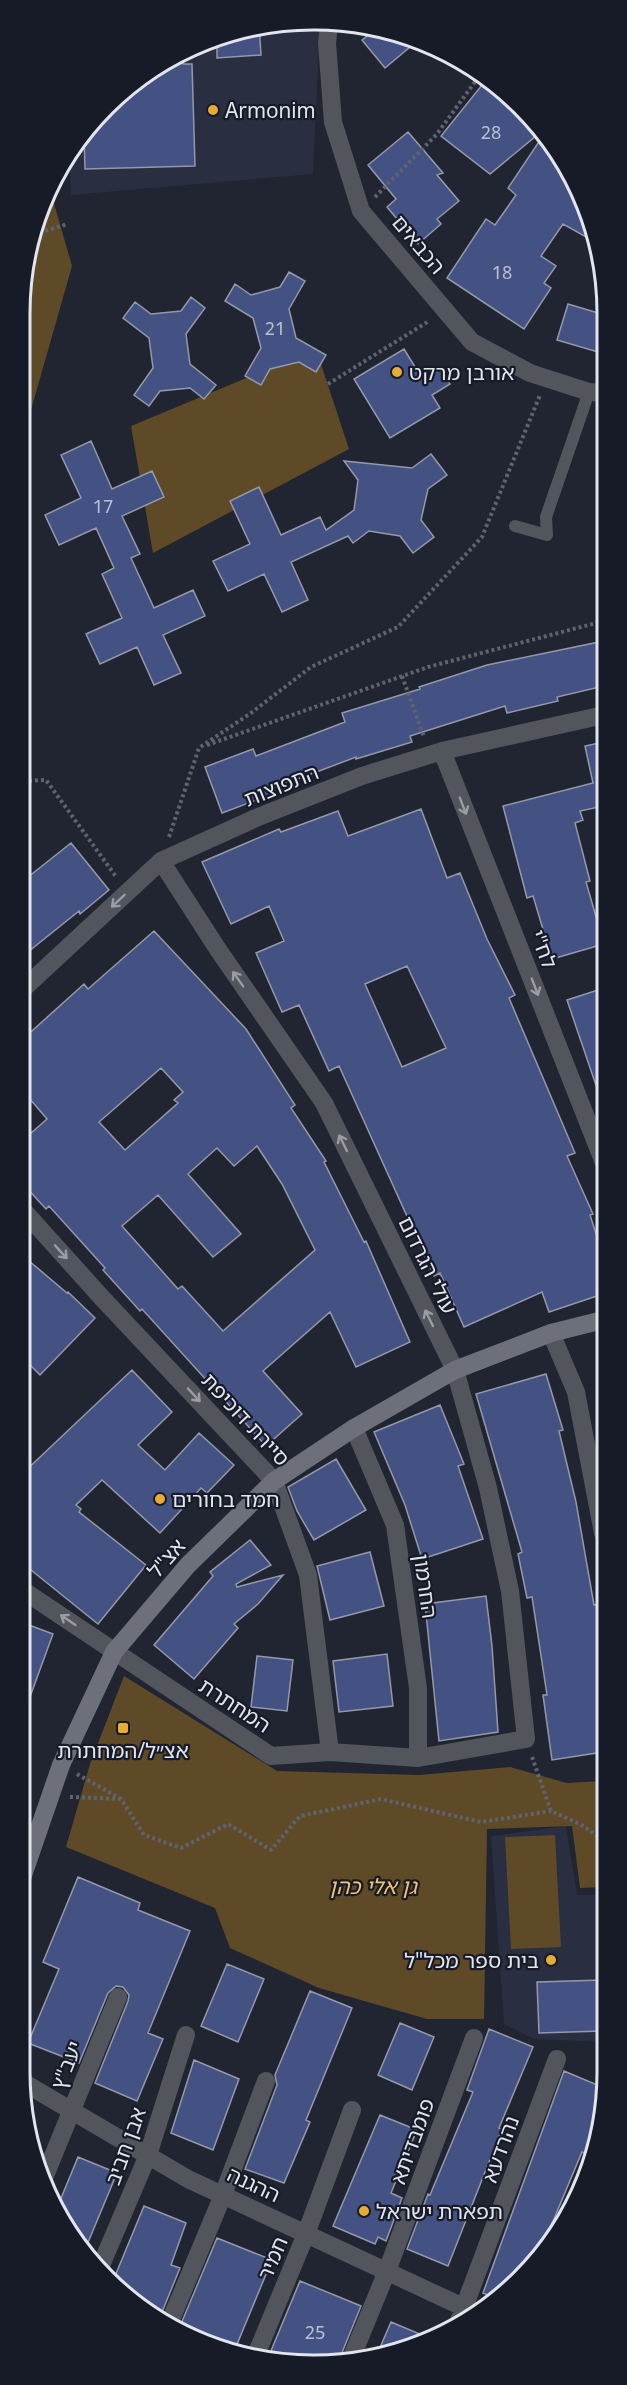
<svg xmlns="http://www.w3.org/2000/svg" width="627" height="2385" font-family="Georgia,'Noto Sans Hebrew',serif">
<style>
.built{fill:#292e40}
.green{fill:#5f4a28}
.building{fill:#445283;stroke:#9499a9;stroke-width:1.5;fill-rule:evenodd}
.lines{fill:none;stroke-linecap:round;stroke-linejoin:round}
.path{stroke:#5e636d;stroke-width:4;stroke-dasharray:3 3;stroke-linecap:butt}
.lane{stroke:#53555c;stroke-width:12}
.street{stroke:#53555c;stroke-width:18}
.secondary{stroke:#6d707a;stroke-width:18}
.oneway{stroke:#9a9da4}
.poi-dot{fill:#e9ab38;stroke:#171b27;stroke-width:2}
.labels{text-anchor:middle;dominant-baseline:central;stroke-width:4.5;stroke-linejoin:round;paint-order:stroke}
.number-label{font-size:18px;fill:#bac0d2}
.poi-label{font-size:21px;fill:#e2e5ed;stroke:#171b27;text-anchor:start}
.street-label{font-size:21px;fill:#e2e5ed;stroke:#171b27}
.park-label{font-size:21px;font-style:italic;fill:#f4c272;stroke:#171b27}
.rim{fill:none;stroke:#e2e5ed;stroke-width:3}
</style>
<rect width="100%" height="100%" fill="#202531"/>
<path class="built" d="M 256,25 L 320,25 L 313,174 L 71,195 L 69,150 L 150,69 Z
M 566,1826 L 577,1895 L 602,1895 L 602,2042 L 534,2039 L 504,2024 L 491,1836 Z"/>
<path class="green" d="M 51,193 L 72,266 L 25,431 L 25,256 Z
M 316,349 L 349,449 L 153,553 L 131,426 Z
M 124,1676 L 277,1771 L 419,1775 L 510,1767 L 567,1783 L 602,1781 L 602,1887 L 580,1888 L 572,1826 L 487,1829 L 484,2019 L 427,2019 L 319,1988 L 230,1948 L 215,1908 L 66,1847 L 90,1764 Z
M 555,1835 L 561,1947 L 511,1949 L 505,1837 Z"/>
<path class="building" d="M 256,25 L 259,25 L 261,55 L 217,58 L 217,42 Z
M 377,28 L 416,42 L 385,68 L 362,40 Z
M 183,56 L 183,64 L 192,64 L 195,166 L 85,169 L 84,135 L 150,69 Z
M 486,80 L 534,119 L 542,131 L 490,174 L 441,136 Z
M 408,132 L 443,173 L 437,175 L 459,201 L 437,219 L 441,224 L 418,244 L 387,207 L 396,199 L 368,165 Z
M 544,134 L 577,184 L 595,242 L 563,224 L 541,256 L 556,266 L 544,283 L 551,288 L 524,329 L 447,278 L 486,219 L 495,225 L 516,195 L 508,188 Z
M 289,272 L 305,281 L 289,309 L 296,338 L 326,355 L 316,372 L 299,362 L 270,369 L 261,385 L 245,376 L 261,348 L 253,318 L 225,301 L 235,284 L 251,295 L 280,287 Z
M 191,297 L 205,308 L 186,334 L 190,364 L 216,385 L 204,399 L 190,388 L 160,391 L 149,406 L 134,395 L 153,368 L 149,338 L 123,318 L 135,302 L 151,314 L 181,311 Z
M 568,304 L 605,315 L 605,354 L 557,340 Z
M 404,349 L 423,380 L 440,369 L 450,384 L 432,395 L 440,408 L 390,438 L 354,379 Z
M 91,441 L 112,489 L 152,471 L 164,497 L 122,516 L 140,554 L 131,558 L 154,608 L 193,590 L 205,616 L 163,635 L 181,673 L 154,685 L 137,647 L 100,664 L 86,634 L 122,618 L 102,574 L 114,568 L 96,528 L 59,545 L 45,515 L 81,498 L 61,455 Z
M 431,454 L 447,475 L 428,489 L 421,520 L 434,537 L 413,553 L 400,536 L 369,531 L 353,543 L 348,536 L 291,562 L 308,600 L 282,612 L 264,574 L 228,591 L 213,561 L 250,544 L 230,501 L 259,487 L 281,535 L 320,517 L 326,530 L 354,510 L 358,480 L 344,461 L 412,468 Z
M 604,641 L 604,686 L 557,697 L 558,701 L 507,713 L 505,706 L 410,736 L 412,742 L 356,759 L 356,757 L 269,790 L 270,795 L 222,813 L 205,767 L 253,749 L 256,756 L 345,722 L 342,713 L 420,689 L 419,687 L 487,665 Z
M 604,742 L 604,806 L 580,811 L 583,820 L 575,823 L 590,881 L 586,882 L 604,944 L 552,959 L 533,896 L 527,898 L 503,806 L 593,783 L 585,746 Z
M 421,809 L 447,878 L 460,873 L 487,939 L 515,995 L 509,998 L 575,1153 L 567,1156 L 593,1214 L 590,1215 L 603,1255 L 603,1294 L 549,1312 L 542,1292 L 464,1327 L 440,1273 L 434,1276 L 339,1066 L 329,1071 L 299,1005 L 282,1012 L 256,953 L 284,941 L 269,906 L 231,924 L 202,862 L 279,829 L 281,832 L 338,811 L 348,836 ZM 407,966 L 446,1048 L 402,1067 L 365,984 Z
M 71,843 L 109,890 L 80,914 L 79,911 L 23,956 L 23,881 Z
M 154,931 L 246,1029 L 295,1105 L 291,1108 L 326,1161 L 324,1162 L 364,1242 L 366,1241 L 410,1342 L 356,1367 L 330,1312 L 263,1371 L 302,1414 L 266,1446 L 142,1309 L 140,1311 L 103,1270 L 105,1268 L 49,1206 L 46,1209 L 22,1183 L 22,1141 L 47,1119 L 23,1091 L 23,1039 L 84,984 L 88,989 ZM 161,1068 L 183,1092 L 174,1100 L 178,1103 L 125,1150 L 99,1122 ZM 257,1146 L 282,1184 L 315,1250 L 223,1331 L 182,1286 L 178,1289 L 122,1226 L 158,1195 L 213,1257 L 241,1234 L 188,1174 L 217,1148 L 234,1166 Z
M 604,988 L 604,1100 L 601,1100 L 567,1000 Z
M 22,1255 L 67,1293 L 68,1292 L 95,1318 L 40,1375 L 22,1357 Z
M 132,1370 L 172,1412 L 138,1445 L 165,1470 L 199,1433 L 234,1465 L 207,1493 L 201,1488 L 160,1533 L 102,1480 L 76,1505 L 81,1509 L 79,1512 L 146,1565 L 98,1624 L 21,1562 L 21,1475 Z
M 546,1374 L 563,1430 L 559,1431 L 576,1502 L 594,1605 L 598,1604 L 603,1633 L 603,1752 L 552,1760 L 543,1695 L 547,1695 L 532,1597 L 527,1598 L 518,1554 L 522,1552 L 476,1394 Z
M 440,1405 L 464,1464 L 458,1466 L 483,1539 L 422,1559 L 405,1505 L 374,1432 Z
M 336,1459 L 366,1510 L 314,1540 L 297,1511 L 288,1487 Z
M 250,1540 L 271,1565 L 236,1584 L 237,1587 L 283,1575 L 258,1604 L 234,1624 L 238,1628 L 194,1679 L 154,1645 L 213,1576 L 210,1572 Z
M 370,1552 L 384,1606 L 330,1620 L 317,1566 Z
M 486,1596 L 492,1646 L 498,1732 L 439,1741 L 425,1604 Z
M 21,1622 L 53,1634 L 23,1716 L 21,1716 Z
M 387,1654 L 393,1706 L 339,1712 L 333,1661 Z
M 257,1656 L 293,1660 L 287,1711 L 251,1707 Z
M 78,1877 L 140,1903 L 138,1910 L 190,1931 L 148,2033 L 163,2039 L 137,2101 L 95,2083 L 128,2001 L 129,1995 L 123,1987 L 116,1986 L 108,1993 L 79,2063 L 28,2043 L 59,1969 L 43,1962 Z
M 227,1964 L 264,1979 L 238,2042 L 201,2026 Z
M 602,1980 L 602,2031 L 539,2033 L 537,1982 Z
M 310,1991 L 352,2008 L 306,2120 L 310,2122 L 284,2183 L 245,2169 L 277,2085 L 275,2075 Z
M 400,2023 L 434,2037 L 412,2090 L 378,2075 Z
M 489,2029 L 533,2047 L 499,2128 L 502,2129 L 448,2266 L 407,2249 L 428,2194 L 430,2195 L 473,2092 L 467,2090 Z
M 194,2060 L 239,2079 L 213,2150 L 171,2133 Z
M 564,2071 L 602,2087 L 602,2119 L 587,2154 L 582,2152 L 546,2238 L 552,2241 L 498,2299 L 483,2293 Z
M 380,2115 L 417,2130 L 391,2193 L 402,2198 L 386,2241 L 378,2237 L 375,2244 L 333,2226 Z
M 78,2157 L 117,2173 L 84,2252 L 57,2208 Z
M 144,2206 L 186,2223 L 171,2265 L 180,2268 L 160,2317 L 113,2281 Z
M 217,2238 L 272,2260 L 235,2349 L 183,2335 L 178,2331 Z
M 300,2281 L 361,2306 L 339,2360 L 294,2365 L 268,2358 Z
M 391,2322 L 427,2337 L 390,2355 L 376,2357 Z"/>
<g class="lines">
<path class="path" d="M 375,197 L 437,134 L 480,75
M 38,225 L 41,232 L 68,224
M 328,384 L 429,321
M 402,676 L 424,737
M 207,745 L 428,667 L 604,621
M 23,781 L 46,780 L 117,878
M 169,837 L 199,748 L 251,713 L 311,667 L 398,627 L 482,537 L 540,395
M 532,1757 L 551,1811 L 580,1824 L 602,1839
M 77,1774 L 121,1799 L 144,1835 L 181,1848 L 228,1824 L 271,1850 L 300,1816 L 381,1799 L 481,1822 L 551,1811
M 70,1797 L 120,1799"/>
<path class="lane" d="M 515,526 L 547,535 L 546,517 L 589,392"/>
<path class="street" d="M 329,25 L 327,43 L 333,122 L 361,211 L 472,342 L 530,373 L 589,392 L 605,393
M 442,751 L 604,1163
M 23,989 L 161,861 L 256,818 L 362,776 L 442,751 L 604,715
M 22,1209 L 103,1299 L 274,1481 L 308,1575 L 330,1752
M 551,1333 L 576,1392 L 603,1533
M 354,1428 L 395,1525 L 418,1688 L 418,1758
M 21,1589 L 271,1756 L 330,1752 L 418,1758 L 526,1739 L 510,1591 L 488,1488 L 455,1370 L 324,1103 L 217,948 L 161,861
M 21,2081 L 188,2179 L 476,2313
M 42,2183 L 118,1997
M 99,2270 L 148,2155 L 186,2035
M 459,2321 L 557,2059
M 169,2324 L 223,2195 L 266,2081
M 256,2355 L 306,2234 L 352,2110
M 351,2359 L 387,2271 L 474,2038"/>
<path class="secondary" d="M 20,1884 L 61,1765 L 114,1652 L 188,1565 L 274,1481 L 354,1428 L 455,1370 L 551,1333 L 603,1320"/>
</g>
<defs><path id="oneway-shaft" d="M-6 0H5M1.5-3L5.5 0L1.5 3" fill="none" stroke-width="1.6" stroke-linecap="round" stroke-linejoin="round" transform="scale(1.5)"/></defs>
<g class="oneway">
<use href="#oneway-shaft" transform="translate(463 806) rotate(69)"/>
<use href="#oneway-shaft" transform="translate(118 901) rotate(137)"/>
<use href="#oneway-shaft" transform="translate(238 979) rotate(-125)"/>
<use href="#oneway-shaft" transform="translate(535 987) rotate(69)"/>
<use href="#oneway-shaft" transform="translate(343 1143) rotate(-116)"/>
<use href="#oneway-shaft" transform="translate(61 1252) rotate(48)"/>
<use href="#oneway-shaft" transform="translate(429 1318) rotate(-116)"/>
<use href="#oneway-shaft" transform="translate(194 1395) rotate(47)"/>
<use href="#oneway-shaft" transform="translate(68 1620) rotate(-146)"/>
</g>
<g class="poi-dot">
<circle cx="213" cy="110" r="6"/>
<circle cx="397" cy="372" r="6"/>
<circle cx="160" cy="1499" r="6"/>
<rect x="117" y="1722" width="12" height="12" rx="3"/>
<circle cx="551" cy="1960" r="6"/>
<circle cx="364" cy="2211" r="6"/>
</g>
<g class="labels">
<g class="number-label">
<text x="491" y="132">28</text>
<text x="502" y="272">18</text>
<text x="275" y="328">21</text>
<text x="103" y="506">17</text>
<text x="315" y="2332">25</text>
</g>
<g class="poi-label">
<text x="225" y="110">Armonim</text>
<text x="409" y="372">אורבן מרקט</text>
<text x="172" y="1499">חמד בחורים</text>
<text x="123" y="1750" text-anchor="middle">אצ״ל/המחתרת</text>
<text x="539" y="1960" text-anchor="end">בית ספר מכל"ל</text>
<text x="376" y="2211">תפארת ישראל</text>
</g>
<g class="street-label">
<text transform="translate(419 244) rotate(50)">הכבאים</text>
<text transform="translate(281 785) rotate(-22)">התפוצות</text>
<text transform="translate(544 949) rotate(69)">לח"י</text>
<text transform="translate(428 1265) rotate(64)">עולי הגרדום</text>
<text transform="translate(246 1419) rotate(47)">סיירת דוכיפת</text>
<text transform="translate(166 1558) rotate(-48)">אצ"ל</text>
<text transform="translate(426 1586) rotate(82)">החרמון</text>
<text transform="translate(235 1705) rotate(33)">המחתרת</text>
<text transform="translate(66 2065) rotate(-68)">יעב"ץ</text>
<text transform="translate(412 2141) rotate(-70)">פומבדיתא</text>
<text transform="translate(125 2146) rotate(-70)">אבן חביב</text>
<text transform="translate(500 2149) rotate(-70)">נהרדעא</text>
<text transform="translate(254 2184) rotate(25)">ההגנה</text>
<text transform="translate(272 2258) rotate(-67)">חמיר</text>
</g>
<g class="park-label">
<text x="373" y="1886">גן אלי כהן</text>
</g>
</g>
<path d="M0 0H627V2385H0ZM313 30H314A283 283 0 0 1 597 313V2072A283 283 0 0 1 314 2355H313A283 283 0 0 1 30 2072V313A283 283 0 0 1 313 30Z" fill="#171b27" fill-rule="evenodd"/>
<path class="rim" d="M313 30H314A283 283 0 0 1 597 313V2072A283 283 0 0 1 314 2355H313A283 283 0 0 1 30 2072V313A283 283 0 0 1 313 30Z"/>
</svg>
